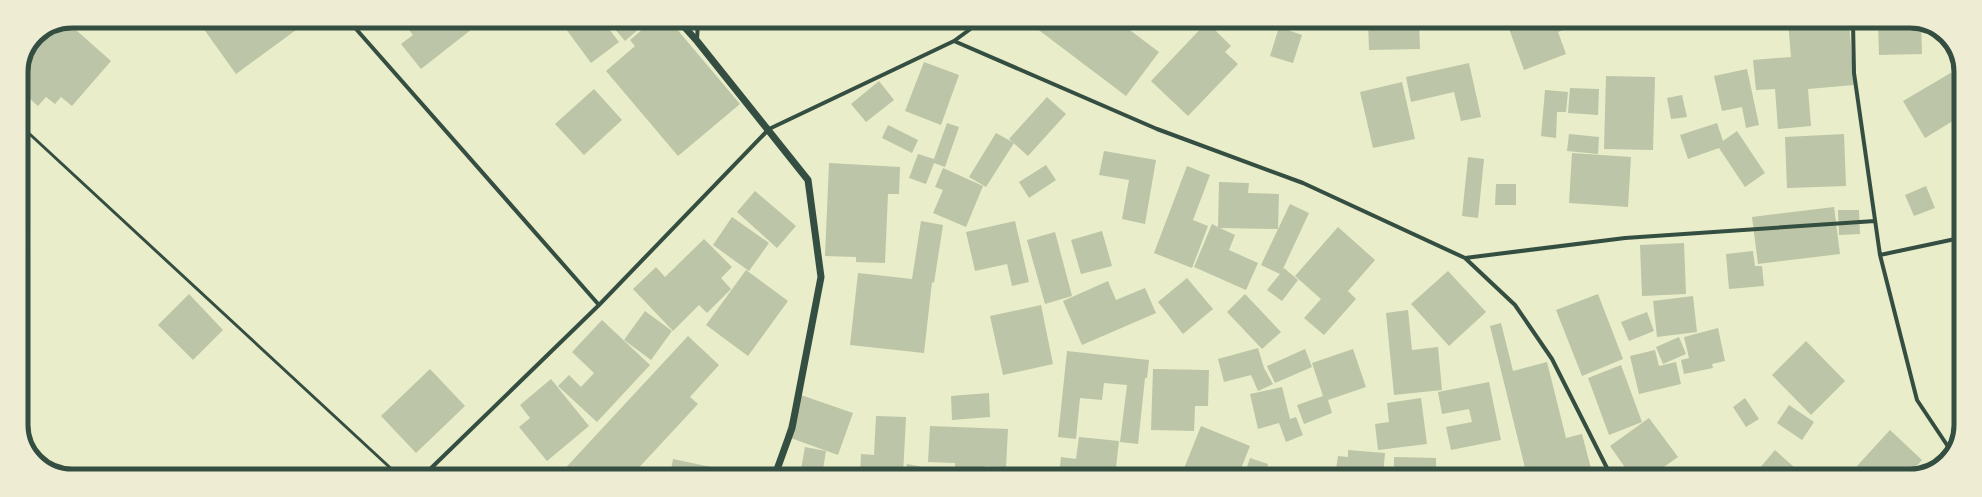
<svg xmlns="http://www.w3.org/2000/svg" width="1982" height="497" font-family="Poppins,sans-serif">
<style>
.building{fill:#bcc5a7}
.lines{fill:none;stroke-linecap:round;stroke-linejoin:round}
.service{stroke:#344e41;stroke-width:3}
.minor{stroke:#344e41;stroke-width:4}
.tertiary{stroke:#344e41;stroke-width:7}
.rim{fill:none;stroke:#344e41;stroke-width:5}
</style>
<rect width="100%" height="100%" fill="#e9edc9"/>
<path class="building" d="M 198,21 L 290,21 L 296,30 L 236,74 Z
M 407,21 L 466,21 L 472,29 L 421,69 L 401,44 L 413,35 L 404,23 Z
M 560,21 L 603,21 L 619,42 L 591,63 Z
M 608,21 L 648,21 L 625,41 Z
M 652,21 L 670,21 L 740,104 L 678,156 L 606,71 L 635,46 L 630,40 Z
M 1041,22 L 1119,22 L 1159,52 L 1126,96 L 1036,28 Z
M 1149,22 L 1169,22 L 1163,31 Z
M 1207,22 L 1231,46 L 1225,52 L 1238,64 L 1188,116 L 1151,81 Z
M 1368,22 L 1419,22 L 1420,49 L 1369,50 Z
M 1520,22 L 1585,22 L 1558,32 L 1566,54 L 1524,70 L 1508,26 Z
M 1788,22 L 1849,22 L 1854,85 L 1808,89 L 1811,126 L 1778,129 L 1775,89 L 1756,90 L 1753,60 L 1791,57 Z
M 1878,22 L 1921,22 L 1922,54 L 1879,55 Z
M 68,23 L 111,61 L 72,106 L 61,97 L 55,104 L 46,97 L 38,106 L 21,91 L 21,72 L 36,36 Z
M 1279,27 L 1302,35 L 1293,63 L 1270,56 Z
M 924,62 L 959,75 L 941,125 L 905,111 Z
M 1469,63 L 1481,117 L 1461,121 L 1454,92 L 1411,102 L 1406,77 Z
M 1747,69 L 1759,125 L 1746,128 L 1742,107 L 1722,111 L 1714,76 Z
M 1954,71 L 1961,83 L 1961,116 L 1925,138 L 1903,101 Z
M 1606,76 L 1655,77 L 1653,150 L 1604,149 Z
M 879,81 L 894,100 L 866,122 L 851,104 Z
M 1402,82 L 1415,139 L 1373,148 L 1360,92 Z
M 1570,88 L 1599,89 L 1598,115 L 1568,113 Z
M 594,89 L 622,120 L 584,155 L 555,124 Z
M 1545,90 L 1568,92 L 1566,112 L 1557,112 L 1556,138 L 1541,136 Z
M 1682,95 L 1687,117 L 1671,119 L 1667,98 Z
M 1047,97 L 1066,114 L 1028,156 L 1009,139 Z
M 947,123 L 959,127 L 945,167 L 934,163 L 926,184 L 909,178 L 918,154 L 934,159 Z
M 1717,123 L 1723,141 L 1737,131 L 1765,173 L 1745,187 L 1719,148 L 1688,159 L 1680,135 Z
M 888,125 L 918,140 L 912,153 L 882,138 Z
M 996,133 L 1014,143 L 986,187 L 969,177 Z
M 1569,134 L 1599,137 L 1598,154 L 1567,151 Z
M 1844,134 L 1846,186 L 1787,188 L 1785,137 Z
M 1104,151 L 1156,160 L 1145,224 L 1122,219 L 1129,180 L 1099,175 Z
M 1572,153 L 1631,157 L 1628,207 L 1569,203 Z
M 1468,157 L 1484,159 L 1478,218 L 1462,216 Z
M 1961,159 L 1961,177 L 1960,177 L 1956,160 Z
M 829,163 L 900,167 L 899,194 L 888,194 L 885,263 L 856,262 L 856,257 L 825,256 Z
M 1046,165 L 1056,180 L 1029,198 L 1019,182 Z
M 1187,166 L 1210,175 L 1193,220 L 1208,226 L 1192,268 L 1154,253 Z
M 943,168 L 983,186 L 966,227 L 933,213 L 943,190 L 935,187 Z
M 1219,182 L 1249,183 L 1248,193 L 1279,194 L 1278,229 L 1220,228 L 1235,235 L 1229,250 L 1258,263 L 1246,290 L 1194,267 L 1212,224 L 1218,227 Z
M 1496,184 L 1516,184 L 1516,205 L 1495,205 Z
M 1926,186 L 1935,208 L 1914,216 L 1905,195 Z
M 755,191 L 796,226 L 777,248 L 737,212 Z
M 1290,204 L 1309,213 L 1282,271 L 1284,268 L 1298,280 L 1282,301 L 1267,290 L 1280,274 L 1261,265 Z
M 1834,207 L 1840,254 L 1758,264 L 1752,217 Z
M 1838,210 L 1859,210 L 1860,234 L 1839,235 Z
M 732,217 L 769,243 L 749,271 L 713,245 Z
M 921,221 L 943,225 L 934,283 L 932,282 L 924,353 L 850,345 L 858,273 L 912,279 Z
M 1015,221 L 1029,282 L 1012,286 L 1007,264 L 975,271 L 966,232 Z
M 1338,227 L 1375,260 L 1348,291 L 1356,299 L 1324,335 L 1304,318 L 1321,299 L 1295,276 Z
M 1102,231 L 1112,266 L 1081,274 L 1071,240 Z
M 1055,232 L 1072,296 L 1045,304 L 1027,240 Z
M 704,239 L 732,267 L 721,278 L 731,289 L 707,313 L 699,305 L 673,331 L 633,289 L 656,267 L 665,277 Z
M 1684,243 L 1686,294 L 1642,296 L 1640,245 Z
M 1753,251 L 1755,266 L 1762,266 L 1764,286 L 1729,289 L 1726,254 Z
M 746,270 L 788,301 L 748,356 L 706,325 Z
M 1448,271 L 1486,312 L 1449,346 L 1411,304 Z
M 1187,278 L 1213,309 L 1183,334 L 1158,302 Z
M 1108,281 L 1116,300 L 1145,288 L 1156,313 L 1082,345 L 1063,301 Z
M 189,294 L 223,330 L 193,360 L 158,325 Z
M 1245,294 L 1281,332 L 1262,349 L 1227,312 Z
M 1598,294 L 1623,359 L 1582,376 L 1556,310 Z
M 1693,296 L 1697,332 L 1657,337 L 1653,301 Z
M 1041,305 L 1053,364 L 1003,375 L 990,316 Z
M 1408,310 L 1412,350 L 1438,347 L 1442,390 L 1394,395 L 1386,313 Z
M 645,311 L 672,331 L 651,360 L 624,340 Z
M 1647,312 L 1654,331 L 1629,341 L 1621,322 Z
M 602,320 L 650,365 L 597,422 L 558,386 L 569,375 L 581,387 L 594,373 L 572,352 Z
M 1501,323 L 1513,371 L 1547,362 L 1566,438 L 1582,434 L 1593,476 L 1527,476 L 1490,326 Z
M 1718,328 L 1725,361 L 1712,364 L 1713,368 L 1684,374 L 1681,360 L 1689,358 L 1684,337 Z
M 688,336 L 719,365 L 690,397 L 698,404 L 632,475 L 559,475 Z
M 1679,337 L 1686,354 L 1663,364 L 1656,347 Z
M 1806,341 L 1845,381 L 1811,415 L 1772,375 Z
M 1258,348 L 1264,368 L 1273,384 L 1258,391 L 1251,375 L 1224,382 L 1218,359 Z
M 1305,349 L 1312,367 L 1275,383 L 1267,366 Z
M 1353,349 L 1366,387 L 1328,400 L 1332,413 L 1304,424 L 1297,405 L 1323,396 L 1312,363 Z
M 1655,350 L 1659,366 L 1676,362 L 1681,384 L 1639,394 L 1630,356 Z
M 1067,351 L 1149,360 L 1147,378 L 1145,378 L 1138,444 L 1120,442 L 1127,385 L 1104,383 L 1102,400 L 1080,398 L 1076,439 L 1058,437 Z
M 1621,365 L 1642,422 L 1609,435 L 1588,378 Z
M 430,369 L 465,406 L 416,453 L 381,416 Z
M 1153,369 L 1209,370 L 1208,406 L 1195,406 L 1194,431 L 1151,430 Z
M 551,379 L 589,426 L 547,461 L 519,427 L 530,418 L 520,405 Z
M 1489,382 L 1501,440 L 1451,450 L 1446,427 L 1472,422 L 1469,409 L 1442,414 L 1438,392 Z
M 1282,387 L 1290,419 L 1296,417 L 1303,435 L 1286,442 L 1279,423 L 1258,429 L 1250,394 Z
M 989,393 L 990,417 L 952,420 L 951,396 Z
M 798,394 L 853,413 L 838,455 L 785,436 Z
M 1421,398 L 1427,444 L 1378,450 L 1375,424 L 1389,422 L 1387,403 Z
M 1745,398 L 1759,419 L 1746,427 L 1733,407 Z
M 1789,405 L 1814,422 L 1802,440 L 1777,423 Z
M 876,416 L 906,417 L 903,475 L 860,475 L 861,454 L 874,455 Z
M 1649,418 L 1678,457 L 1651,476 L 1631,476 L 1610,446 Z
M 930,426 L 1008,429 L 1006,467 L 985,466 L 984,475 L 955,475 L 955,463 L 928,462 Z
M 1201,426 L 1250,446 L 1238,476 L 1181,476 Z
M 1890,430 L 1922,460 L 1908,476 L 1868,476 L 1857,466 Z
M 1079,437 L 1119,441 L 1115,476 L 1059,476 L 1061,457 L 1076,459 Z
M 805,447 L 826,451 L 822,475 L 800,475 Z
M 1348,450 L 1385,453 L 1383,476 L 1335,476 L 1338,456 L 1348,457 Z
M 1775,450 L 1804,476 L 1753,476 Z
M 1394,457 L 1436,458 L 1436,476 L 1394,476 Z
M 1250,458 L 1268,464 L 1265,476 L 1244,476 Z
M 673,459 L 725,470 L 724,475 L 670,475 Z
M 907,464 L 949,472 L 949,475 L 905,475 Z"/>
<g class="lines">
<path class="service" d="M 21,126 L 398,475"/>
<path class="minor" d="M 349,21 L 599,305
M 1853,22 L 1854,73 L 1880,255 L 1917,400 L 1951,451
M 697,40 L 698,21
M 954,41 L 1157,129 L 1303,183 L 1465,258 L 1515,305 L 1552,359 L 1611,476
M 1880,255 L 1960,238
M 1465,258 L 1625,238 L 1875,221
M 424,475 L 599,305 L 769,129 L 954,41 L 980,22"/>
<path class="tertiary" d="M 679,21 L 697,41 L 808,180 L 821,277 L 792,428 L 775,475"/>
</g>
<path d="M0 0H1982V497H0ZM72 28H1910A44 44 0 0 1 1954 72V425A44 44 0 0 1 1910 469H72A44 44 0 0 1 28 425V72A44 44 0 0 1 72 28Z" fill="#eeecd3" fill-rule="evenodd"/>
<path class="rim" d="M72 28H1910A44 44 0 0 1 1954 72V425A44 44 0 0 1 1910 469H72A44 44 0 0 1 28 425V72A44 44 0 0 1 72 28Z"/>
</svg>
